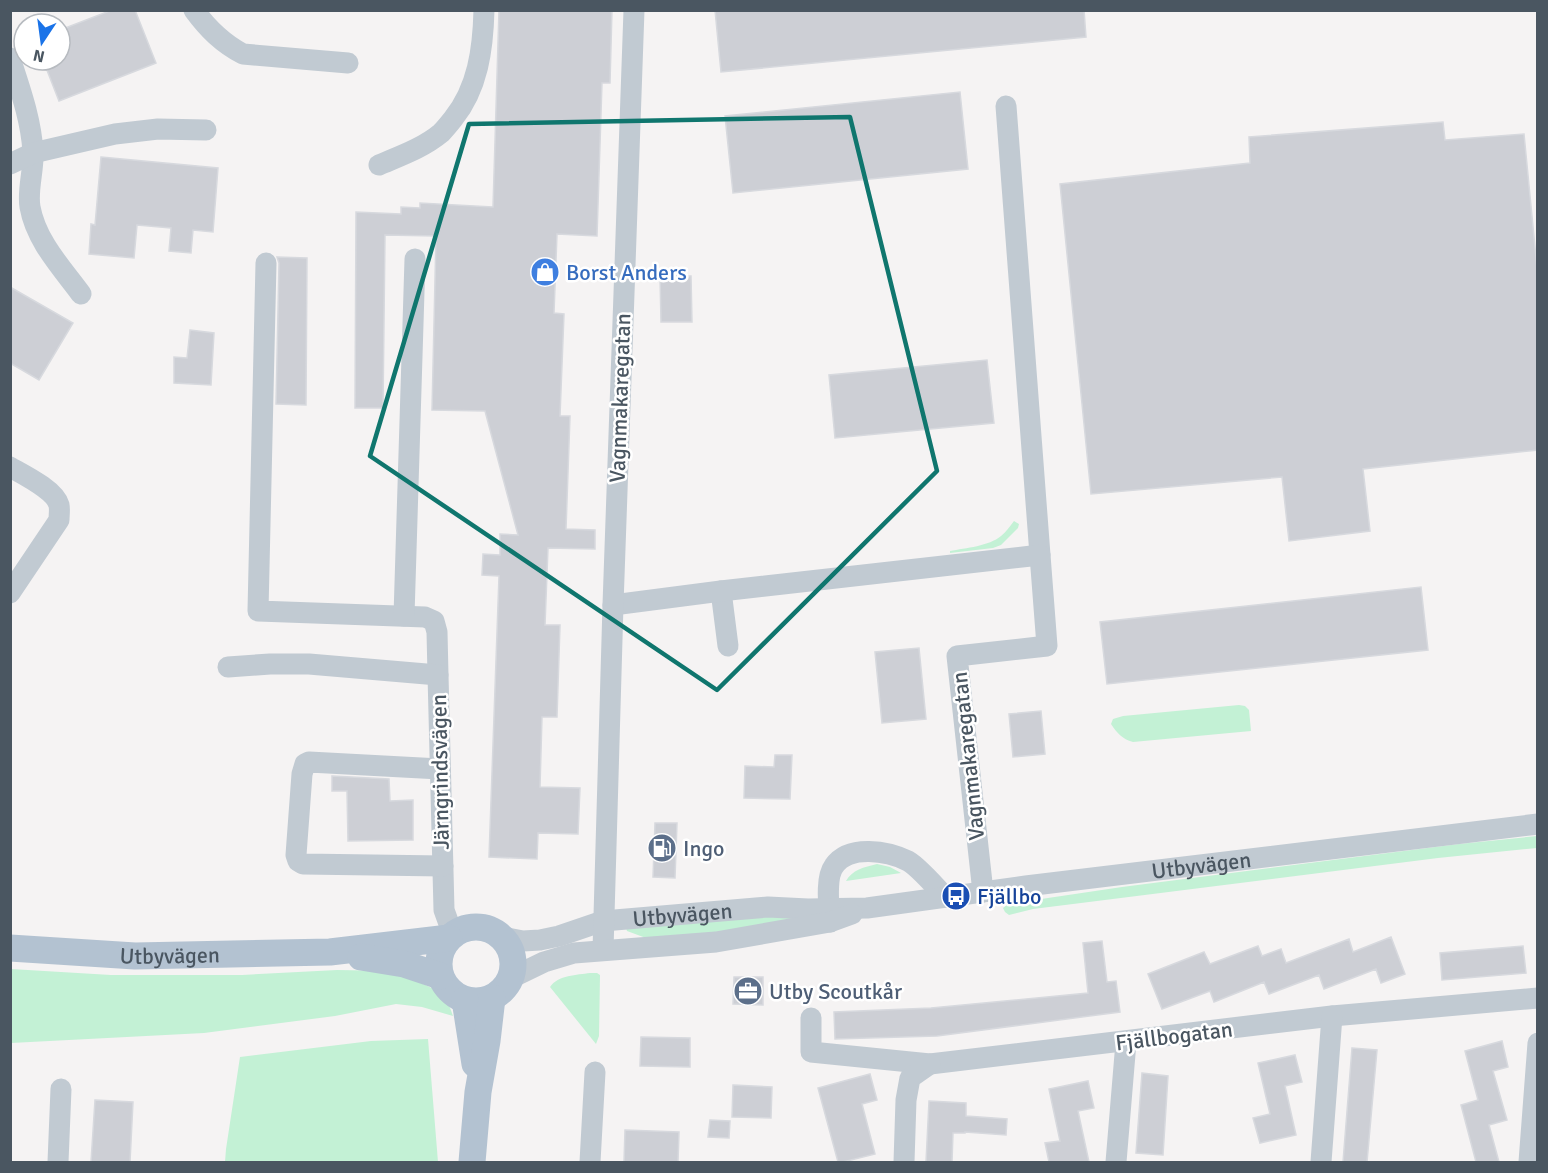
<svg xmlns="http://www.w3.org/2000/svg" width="1548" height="1173" font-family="Signika,sans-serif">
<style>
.green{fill:#c3f1d5}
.building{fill:#cdcfd5;stroke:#d7d9de;stroke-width:1.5}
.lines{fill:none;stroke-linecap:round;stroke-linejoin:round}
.minor{stroke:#c1cad2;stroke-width:21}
.major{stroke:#b3c2d1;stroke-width:27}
.marked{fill:none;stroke:#0f766e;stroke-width:4.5;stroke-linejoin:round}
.labels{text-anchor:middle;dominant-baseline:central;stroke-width:5;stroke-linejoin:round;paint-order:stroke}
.shop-label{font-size:22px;fill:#366cbe;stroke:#fff;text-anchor:start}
.street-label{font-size:22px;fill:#4a5661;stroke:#fff}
.service-label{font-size:22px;fill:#4e5e75;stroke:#fff;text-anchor:start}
.transit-label{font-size:22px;fill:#164399;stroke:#fff;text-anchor:start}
</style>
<rect width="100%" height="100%" fill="#f5f3f3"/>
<path class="green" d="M 1014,521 L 1019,524 L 1018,528 L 1001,545 L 993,548 L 950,553 L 950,551 C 966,548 989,546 1001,536 C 1006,532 1010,526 1014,521 Z
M 1239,705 L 1245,706 L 1249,710 L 1251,731 L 1133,742 C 1122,739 1117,733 1111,724 L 1113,719 L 1123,716 Z
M 1537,836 L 1537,848 L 1438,858 L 1081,903 L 1033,909 L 1009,915 L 1005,912 L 1003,908 L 1008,904 L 1122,887 L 1459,844 Z
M 877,864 L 890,867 L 901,873 L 846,881 C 852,870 864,867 877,864 Z
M 802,914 L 804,921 L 729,933 L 646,938 L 627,931 L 626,928 Z
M 11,969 L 111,975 L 242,975 L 337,970 L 395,971 L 434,989 L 449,1005 L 453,1016 L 422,1007 L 396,1004 L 335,1016 L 204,1033 L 11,1043 Z
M 590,973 L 597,973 L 600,975 L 599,1036 L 596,1044 L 550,987 C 558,975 577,975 590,973 Z
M 428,1039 L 438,1162 L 225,1162 L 226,1149 L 240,1057 L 371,1041 Z"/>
<path class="building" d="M 112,10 L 135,10 L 156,63 L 59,101 L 43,60 L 60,60 L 60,30 Z
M 499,10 L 612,10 L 610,83 L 602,83 L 597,236 L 557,234 L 554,313 L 564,314 L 560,416 L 570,416 L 566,529 L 595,530 L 595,549 L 548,548 L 545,625 L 560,625 L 557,717 L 542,717 L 540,787 L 580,788 L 578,834 L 538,833 L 537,859 L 489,857 L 499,576 L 482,575 L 483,554 L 500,555 L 500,534 L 518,535 L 485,411 L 432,410 L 436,236 L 385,235 L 383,408 L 355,408 L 356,212 L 401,214 L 401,207 L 420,208 L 420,203 L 493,207 Z
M 715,10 L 1084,10 L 1086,37 L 721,72 Z
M 960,92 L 968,169 L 733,193 L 725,116 Z
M 1443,122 L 1445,140 L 1524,134 L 1538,278 L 1538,450 L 1363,469 L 1370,531 L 1289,541 L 1282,477 L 1091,494 L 1060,184 L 1250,163 L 1249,137 Z
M 101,157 L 218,168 L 213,232 L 193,230 L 191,253 L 169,251 L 171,228 L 137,225 L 134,258 L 89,254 L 91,224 L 95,225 Z
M 277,257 L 307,258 L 306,405 L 276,404 L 279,263 Z
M 660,276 L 691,276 L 692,322 L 661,322 Z
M 10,287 L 73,323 L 39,380 L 10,363 Z
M 190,330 L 214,333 L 211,385 L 174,383 L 174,357 L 187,358 Z
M 987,360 L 994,423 L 835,438 L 829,375 Z
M 1421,587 L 1428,650 L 1107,684 L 1100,622 Z
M 919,648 L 926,719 L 882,723 L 875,652 Z
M 1041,711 L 1045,754 L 1013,757 L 1009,714 Z
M 775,755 L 792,755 L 790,799 L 744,798 L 745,766 L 774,767 Z
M 332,776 L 389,779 L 390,801 L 413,800 L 413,840 L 348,841 L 347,791 L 332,791 Z
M 655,823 L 677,823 L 675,878 L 653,877 Z
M 1391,937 L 1405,974 L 1381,983 L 1376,969 L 1324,989 L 1319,975 L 1269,994 L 1264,982 L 1214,1002 L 1210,991 L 1162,1009 L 1148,974 L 1204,952 L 1210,964 L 1258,946 L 1262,956 L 1281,949 L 1286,963 L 1349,939 L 1353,952 Z
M 1102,941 L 1107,982 L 1116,981 L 1120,1012 L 937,1036 L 835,1039 L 834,1012 L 931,1008 L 1088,993 L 1083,943 Z
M 1523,946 L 1526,973 L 1442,980 L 1440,953 Z
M 734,977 L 763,977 L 763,1005 L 733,1004 Z
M 641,1037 L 690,1038 L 690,1067 L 640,1066 Z
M 1502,1041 L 1508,1067 L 1493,1071 L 1507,1120 L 1489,1125 L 1499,1162 L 1476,1162 L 1461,1105 L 1478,1100 L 1465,1051 Z
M 1352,1048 L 1377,1050 L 1367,1162 L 1343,1162 Z
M 1295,1055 L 1302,1082 L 1285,1086 L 1296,1135 L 1260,1143 L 1253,1118 L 1270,1114 L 1258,1063 Z
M 1142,1073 L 1168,1076 L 1163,1155 L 1136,1153 Z
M 870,1074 L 877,1100 L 862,1104 L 875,1154 L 843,1162 L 838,1162 L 818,1088 Z
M 1088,1081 L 1094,1108 L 1078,1111 L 1089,1162 L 1049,1162 L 1045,1143 L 1060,1141 L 1049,1089 Z
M 733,1085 L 772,1087 L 771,1118 L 732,1117 Z
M 95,1100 L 133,1102 L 130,1162 L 91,1162 Z
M 929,1101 L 966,1103 L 966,1116 L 1007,1119 L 1006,1135 L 965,1132 L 965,1133 L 953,1133 L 952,1162 L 926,1162 Z
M 710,1120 L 730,1121 L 729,1138 L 708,1137 Z
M 625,1130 L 679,1132 L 678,1162 L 624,1162 Z"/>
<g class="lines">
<g class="minor">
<path d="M 194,10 C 208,29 222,43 243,54 L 348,63"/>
<path d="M 10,58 C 20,89 31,119 33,152 C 34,170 27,190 30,207 C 36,241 62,268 81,294"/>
<path d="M 1006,106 L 1040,555"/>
<path d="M 10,164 L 33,153 L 115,134 L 158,129 L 206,130"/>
<path d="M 379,165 C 400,156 423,148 441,133 C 445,129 449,124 453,119 C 478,88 483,49 484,10"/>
<path d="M 266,263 L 258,611 L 425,617 L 434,621 L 437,632 L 438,675"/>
<path d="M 10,467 C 24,475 55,490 59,505 C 60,510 59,515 59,520 L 10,593"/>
<path d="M 721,591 L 728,646"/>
<path d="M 613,605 L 721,591 L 1040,555 L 1047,646 L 957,656 L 983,892"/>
<path d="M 404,616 L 415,259"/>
<path d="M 228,667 L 270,664 L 309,664 L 438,675 L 444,910 L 453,935"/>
<path d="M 440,769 L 309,762 L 305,764 L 302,774 L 296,855 L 298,861 L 303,864 L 443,866"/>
<path d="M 830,922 C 829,907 825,878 834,866 C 849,844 888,851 908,861 C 917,866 937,888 945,897"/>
<path id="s1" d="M 502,937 L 523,941 L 540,940 L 559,936 L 603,921 L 768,907 L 808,909 L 867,908 L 1026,886 L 1538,824"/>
<path d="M 603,950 L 613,605 L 634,10"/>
<path d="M 511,978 L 544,962 L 574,953 L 716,942 L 830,922 L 852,914"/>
<path d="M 811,1018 L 811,1052 L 930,1064 L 1332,1016 L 1538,998"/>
<path d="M 58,1162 L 61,1089"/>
<path d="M 590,1162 L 595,1072"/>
<path d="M 904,1162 L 906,1100 L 910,1078 L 930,1064"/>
<path d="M 1116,1162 L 1126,1042"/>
<path d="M 1321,1162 L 1332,1016"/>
<path d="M 1529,1162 L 1538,1043"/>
</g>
<g class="major">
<circle cx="476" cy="964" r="37"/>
<path id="s2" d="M 10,948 L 135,956 L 330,952 L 449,938"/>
<path d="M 361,957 L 404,964 L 440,976"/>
<path d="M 465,1000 L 475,1064"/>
<path d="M 472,1162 L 478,1092 L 487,1041 L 492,998"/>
</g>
</g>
<path class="marked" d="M 850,117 L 937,471 L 717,690 L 370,456 L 469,124 Z"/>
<defs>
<g id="shop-disc" transform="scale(1.5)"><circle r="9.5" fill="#3f7fe0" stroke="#fff"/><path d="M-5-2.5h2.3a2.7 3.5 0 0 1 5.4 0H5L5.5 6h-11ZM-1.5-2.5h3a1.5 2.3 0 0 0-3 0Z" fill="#fff"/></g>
<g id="fuel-disc" transform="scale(1.5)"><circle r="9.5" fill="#5c6f8a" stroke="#fff"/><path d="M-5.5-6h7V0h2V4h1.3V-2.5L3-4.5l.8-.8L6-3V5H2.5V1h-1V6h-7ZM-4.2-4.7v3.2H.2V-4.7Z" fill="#fff"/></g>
<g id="bus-disc" transform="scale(1.5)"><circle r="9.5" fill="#1a4fb4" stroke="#fff"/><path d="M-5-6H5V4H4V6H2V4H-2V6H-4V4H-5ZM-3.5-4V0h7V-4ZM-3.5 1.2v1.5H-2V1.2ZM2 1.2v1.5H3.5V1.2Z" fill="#fff"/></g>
<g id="office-disc" transform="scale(1.5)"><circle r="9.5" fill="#5c6f8a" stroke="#fff"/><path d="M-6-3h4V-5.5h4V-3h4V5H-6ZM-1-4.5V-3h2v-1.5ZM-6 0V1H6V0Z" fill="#fff"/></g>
</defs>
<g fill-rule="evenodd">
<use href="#shop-disc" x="545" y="272"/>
<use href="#fuel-disc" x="662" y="848"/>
<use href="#bus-disc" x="956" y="896"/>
<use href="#office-disc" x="748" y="991"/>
</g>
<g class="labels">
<g class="shop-label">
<text x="566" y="272">Borst Anders</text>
</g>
<g class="street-label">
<text transform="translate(620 398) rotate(-88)">Vagnmakaregatan</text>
<text transform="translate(968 756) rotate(-96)">Vagnmakaregatan</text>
<text transform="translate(440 772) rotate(-91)">Järngrindsvägen</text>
<text stroke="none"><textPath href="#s1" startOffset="706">Utbyvägen</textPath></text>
<text stroke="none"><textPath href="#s1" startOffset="184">Utbyvägen</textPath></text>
<text stroke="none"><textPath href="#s2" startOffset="160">Utbyvägen</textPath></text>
<text transform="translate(1174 1036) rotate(-7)">Fjällbogatan</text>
</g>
<g class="service-label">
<text x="683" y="848">Ingo</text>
<text x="769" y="991">Utby Scoutkår</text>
</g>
<g class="transit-label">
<text x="977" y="896">Fjällbo</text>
</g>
</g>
<rect width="1548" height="1173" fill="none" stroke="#4a5661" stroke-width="24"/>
<g transform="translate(42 42) rotate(193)"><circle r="28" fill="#ffffff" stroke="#b7bbc0" stroke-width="1.5"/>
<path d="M0-4.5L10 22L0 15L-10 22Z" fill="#1a73e8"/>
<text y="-9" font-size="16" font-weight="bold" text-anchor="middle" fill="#4a5661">N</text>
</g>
</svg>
